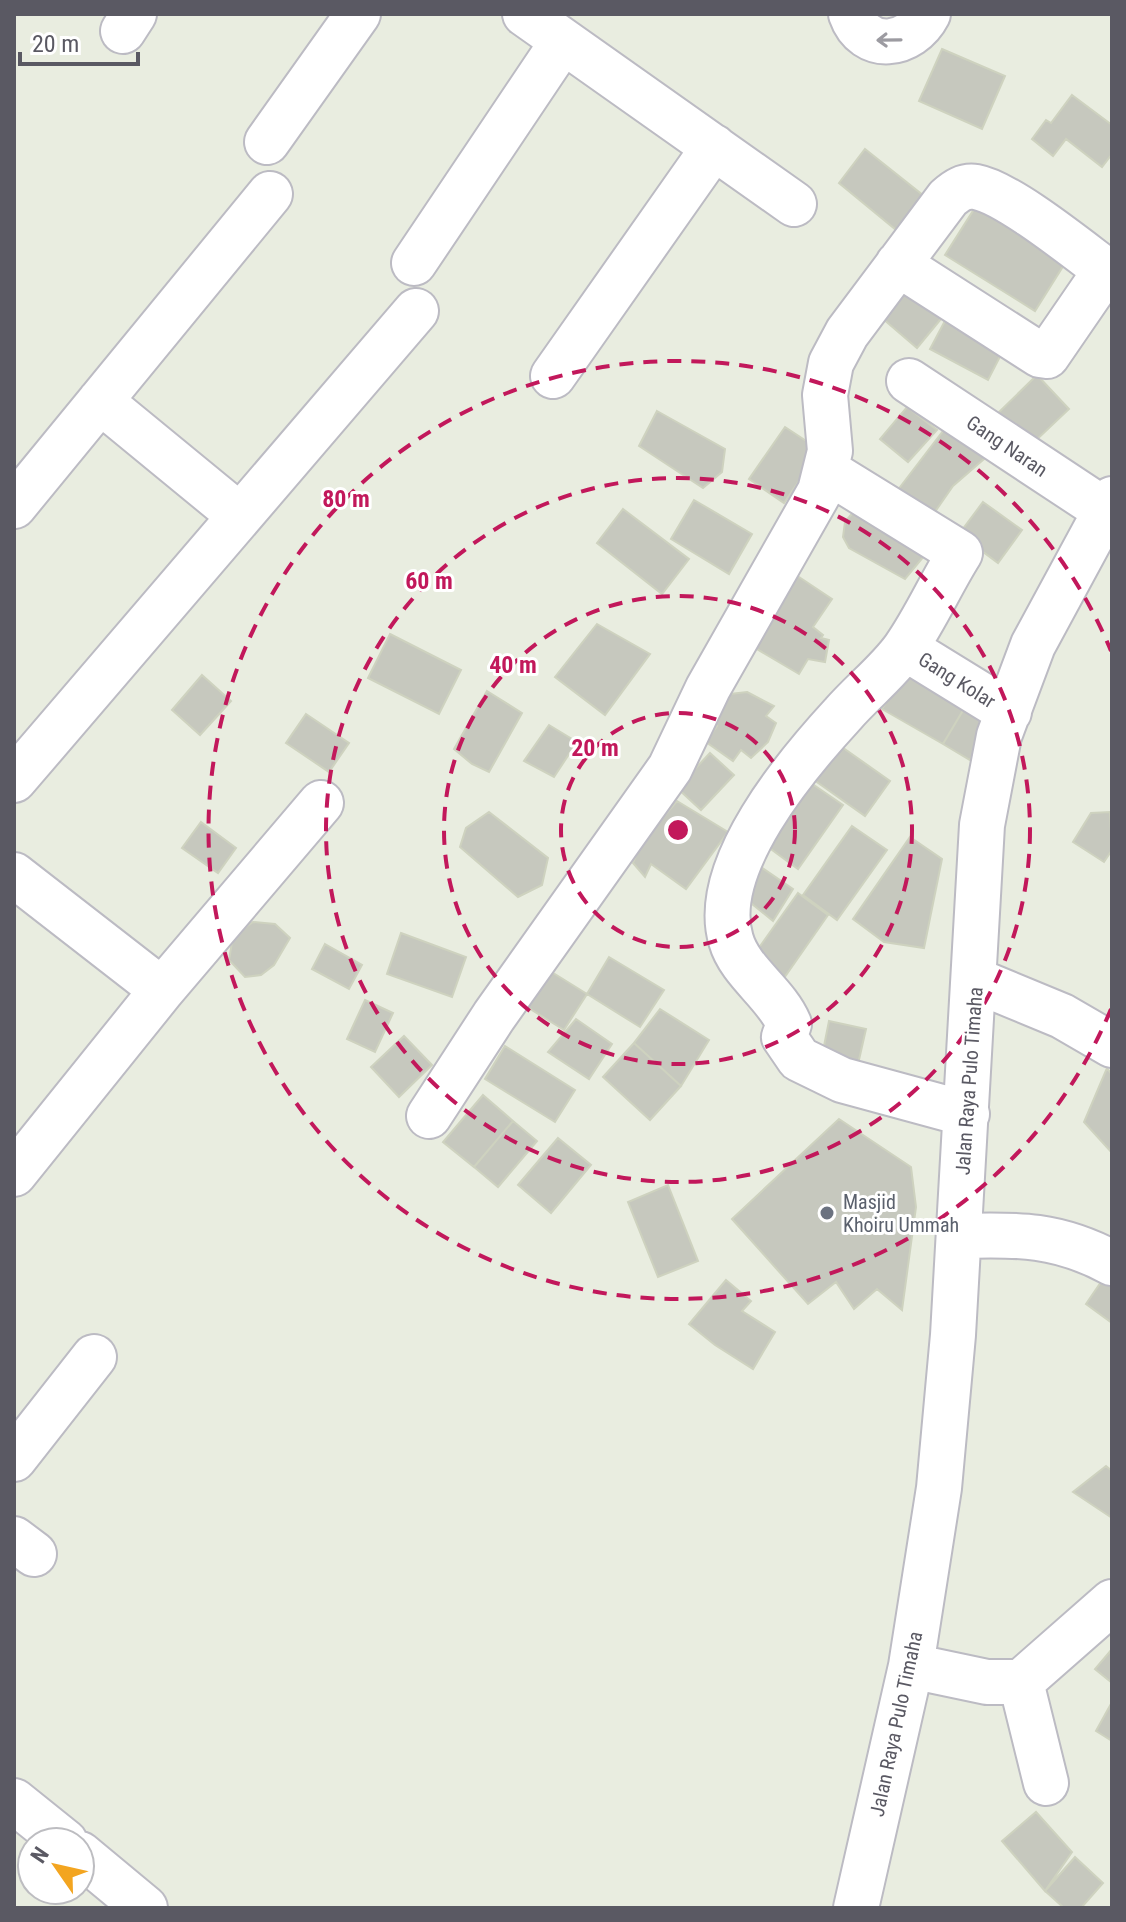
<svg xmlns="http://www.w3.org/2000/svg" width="1126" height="1922" font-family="'Roboto Condensed',sans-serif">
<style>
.building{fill:#c6c8be;stroke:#ced2bf;stroke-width:2}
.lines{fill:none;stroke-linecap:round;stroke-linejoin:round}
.minor-casing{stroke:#bcbbc3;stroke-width:48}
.minor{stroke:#fff;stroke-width:44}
.oneway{stroke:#9c9ba1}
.ring{fill:none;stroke:#c2185b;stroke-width:4;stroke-dasharray:14 10}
.worship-dot{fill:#6b7280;stroke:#fff;stroke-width:3}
.labels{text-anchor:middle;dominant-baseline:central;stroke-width:6;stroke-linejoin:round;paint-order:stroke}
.street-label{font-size:20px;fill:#5a5963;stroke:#fff}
.worship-label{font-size:20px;fill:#5b616d;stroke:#fff;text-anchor:start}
.centre{fill:#c2185b;stroke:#fff;stroke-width:4}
.ring-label{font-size:24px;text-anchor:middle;font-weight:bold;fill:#c2185b;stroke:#fff;stroke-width:6;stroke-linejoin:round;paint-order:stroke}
</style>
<rect width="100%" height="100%" fill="#e9ede0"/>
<path class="building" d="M 942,49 L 1005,76 L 982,129 L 919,101 Z
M 1072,95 L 1112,125 L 1112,154 L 1102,167 L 1066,139 L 1053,156 L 1032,139 L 1046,120 L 1051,123 Z
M 865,149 L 929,200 L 901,234 L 839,183 Z
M 978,203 L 1067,260 L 1035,311 L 945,255 Z
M 898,273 L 945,314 L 917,348 L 869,307 Z
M 948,315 L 1006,345 L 988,380 L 930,349 Z
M 1037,375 L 1069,409 L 1030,446 L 994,417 Z
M 907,407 L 937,430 L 908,462 L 880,439 Z
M 657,411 L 725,449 L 722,472 L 703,488 L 639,446 Z
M 953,418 L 991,453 L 953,486 L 930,519 L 897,491 Z
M 785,427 L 820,450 L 784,503 L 749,479 Z
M 694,500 L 752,534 L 729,574 L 671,539 Z
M 983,502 L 1022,530 L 998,563 L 959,534 Z
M 623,509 L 689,559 L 662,594 L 597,543 Z
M 855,510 L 935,543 L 905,579 L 849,548 L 843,537 L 845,522 Z
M 796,575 L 832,599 L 813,627 L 823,635 L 821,638 L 829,640 L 825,662 L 808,659 L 799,674 L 750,645 Z
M 597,624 L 650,654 L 605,715 L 555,677 Z
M 390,634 L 461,670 L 439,714 L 368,678 Z
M 910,662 L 971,697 L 943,744 L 882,709 Z
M 202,675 L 231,701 L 200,735 L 172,710 Z
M 487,691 L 522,713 L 489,772 L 472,764 L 454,749 Z
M 747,692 L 774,706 L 766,716 L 776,723 L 768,742 L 751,758 L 741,750 L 733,761 L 706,742 L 717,726 L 709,720 L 716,703 L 730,694 Z
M 971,697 L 997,713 L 970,760 L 943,744 Z
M 306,714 L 349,743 L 329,772 L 286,743 Z
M 549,725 L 577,742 L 554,777 L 524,761 Z
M 832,740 L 890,781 L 865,816 L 807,775 Z
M 710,753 L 734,775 L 701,810 L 677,788 Z
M 808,781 L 843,805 L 798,869 L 764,844 Z
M 677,801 L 728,832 L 686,889 L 651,864 L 645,877 L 633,863 L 637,853 L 626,841 L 644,810 L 660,821 Z
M 489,812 L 548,858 L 542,885 L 518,897 L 460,847 L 466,828 Z
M 1110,812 L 1112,850 L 1104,862 L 1073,842 L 1091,813 Z
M 201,822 L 236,848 L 218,873 L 182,848 Z
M 852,826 L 887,850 L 837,920 L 803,895 Z
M 910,837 L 942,859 L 924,948 L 884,942 L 853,919 Z
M 758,865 L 793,889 L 773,921 L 741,895 Z
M 798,893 L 828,915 L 784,978 L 753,956 Z
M 253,922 L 275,924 L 290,938 L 274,965 L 261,975 L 245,977 L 229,960 L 233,936 Z
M 401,933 L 466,957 L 452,997 L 387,974 Z
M 325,944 L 362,965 L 349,989 L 312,969 Z
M 609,957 L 664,990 L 640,1027 L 587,994 Z
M 542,966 L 587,994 L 564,1030 L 519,1002 Z
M 365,1000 L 393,1013 L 375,1052 L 347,1039 Z
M 660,1009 L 709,1040 L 681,1086 L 634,1043 Z
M 576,1019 L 612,1044 L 589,1079 L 548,1052 Z
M 829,1021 L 866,1029 L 856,1073 L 820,1066 Z
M 404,1036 L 432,1065 L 399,1097 L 371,1067 Z
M 634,1043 L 681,1086 L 650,1120 L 603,1077 Z
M 505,1046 L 575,1090 L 555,1122 L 485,1079 Z
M 1107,1068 L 1112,1075 L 1112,1153 L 1084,1122 Z
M 483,1095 L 513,1121 L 474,1167 L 443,1142 Z
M 839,1119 L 911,1167 L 916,1207 L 902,1310 L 877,1289 L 854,1309 L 836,1282 L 808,1304 L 732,1219 Z
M 513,1121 L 537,1141 L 498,1187 L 474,1167 Z
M 558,1138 L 591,1165 L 551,1213 L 518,1185 Z
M 668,1185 L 698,1261 L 658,1277 L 628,1202 Z
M 1112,1276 L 1112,1323 L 1086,1304 L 1101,1282 Z
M 726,1280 L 751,1301 L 742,1311 L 775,1332 L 753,1369 L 715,1345 L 689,1324 Z
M 1106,1466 L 1112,1471 L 1112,1518 L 1073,1492 Z
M 1112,1649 L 1112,1683 L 1095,1669 Z
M 1112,1702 L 1112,1741 L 1096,1731 Z
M 1036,1812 L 1072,1852 L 1045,1891 L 1002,1841 Z
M 1075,1857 L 1103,1883 L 1081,1908 L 1064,1908 L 1045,1891 Z"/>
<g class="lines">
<g class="minor-casing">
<path id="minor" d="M 525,14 L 794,204
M 851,14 C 865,54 911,47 928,14
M 123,31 L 134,14
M 267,142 L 358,14
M 414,263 L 563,41
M 898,264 L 1040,355 L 1047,356 L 1106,270
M 553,376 L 714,147
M 909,381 L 1112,515
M 100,401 L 240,516
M 827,471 L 960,553 C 941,583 926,618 905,648 C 888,672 862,692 843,714 C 797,764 709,867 731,940 C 740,972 776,993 789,1024 L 784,1037 L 799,1059 L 842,1080 L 967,1114
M 14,506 L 270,194
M 905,648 L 1009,712
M 14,780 L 416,311
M 14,875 L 162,990 L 14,1174
M 975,980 L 1062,1016 L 1112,1045
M 162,990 L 321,803
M 429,1116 L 494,1016 L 670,768 L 708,688 L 820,491 L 830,451 L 825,395 L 831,363 L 847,333 L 948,198 C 956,191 964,185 976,187 C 1009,193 1082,253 1112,275
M 959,1236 C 1018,1234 1058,1234 1112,1263
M 14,1459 L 94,1357
M 14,1539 L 34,1554
M 911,1666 L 987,1682 L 1021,1682 L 1112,1602
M 1021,1682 L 1046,1783
M 14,1801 L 65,1842
M 80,1854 L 145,1908
M 856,1908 L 911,1666 L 939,1488 L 953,1335 L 982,825 L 999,736 L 1033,645 L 1112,499"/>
</g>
<use href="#minor" class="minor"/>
</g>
<defs><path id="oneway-shaft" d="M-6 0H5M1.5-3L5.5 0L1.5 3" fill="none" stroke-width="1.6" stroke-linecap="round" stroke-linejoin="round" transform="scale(2)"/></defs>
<use class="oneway" href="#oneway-shaft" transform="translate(889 40) rotate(179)"/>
<g class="ring">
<circle cx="678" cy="830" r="117"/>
<circle cx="678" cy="830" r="234"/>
<circle cx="678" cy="830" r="352"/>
<path d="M1111 1009A469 469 0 1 1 1111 651"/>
</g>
<circle class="worship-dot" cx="827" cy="1213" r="8"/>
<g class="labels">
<g class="street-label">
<text transform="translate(1007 446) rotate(34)">Gang Naran</text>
<text transform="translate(957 680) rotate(32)">Gang Kolar</text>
<text transform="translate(969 1081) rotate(-86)">Jalan Raya Pulo Timaha</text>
<text transform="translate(896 1724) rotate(-78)">Jalan Raya Pulo Timaha</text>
</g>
<g class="worship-label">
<text x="843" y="1202">Masjid<tspan x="843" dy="23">Khoiru Ummah</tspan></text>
</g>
</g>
<circle cx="678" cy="830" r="12" class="centre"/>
<g class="ring-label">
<text x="346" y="507">80 m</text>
<text x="429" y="589">60 m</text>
<text x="513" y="673">40 m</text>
<text x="595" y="756">20 m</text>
</g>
<rect width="1126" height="1922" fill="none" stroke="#5a5963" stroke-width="32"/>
<g transform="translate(56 1866) rotate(304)"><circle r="38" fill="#ffffff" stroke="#bdbdc1" stroke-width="2"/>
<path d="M0-6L14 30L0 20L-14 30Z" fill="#f3a520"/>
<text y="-12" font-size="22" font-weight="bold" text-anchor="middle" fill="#5a5963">N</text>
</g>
<path d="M20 52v12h118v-12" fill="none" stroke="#5a5963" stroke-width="4"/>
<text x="32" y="52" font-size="24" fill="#5a5963" stroke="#ffffff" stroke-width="6" paint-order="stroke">20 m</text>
</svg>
